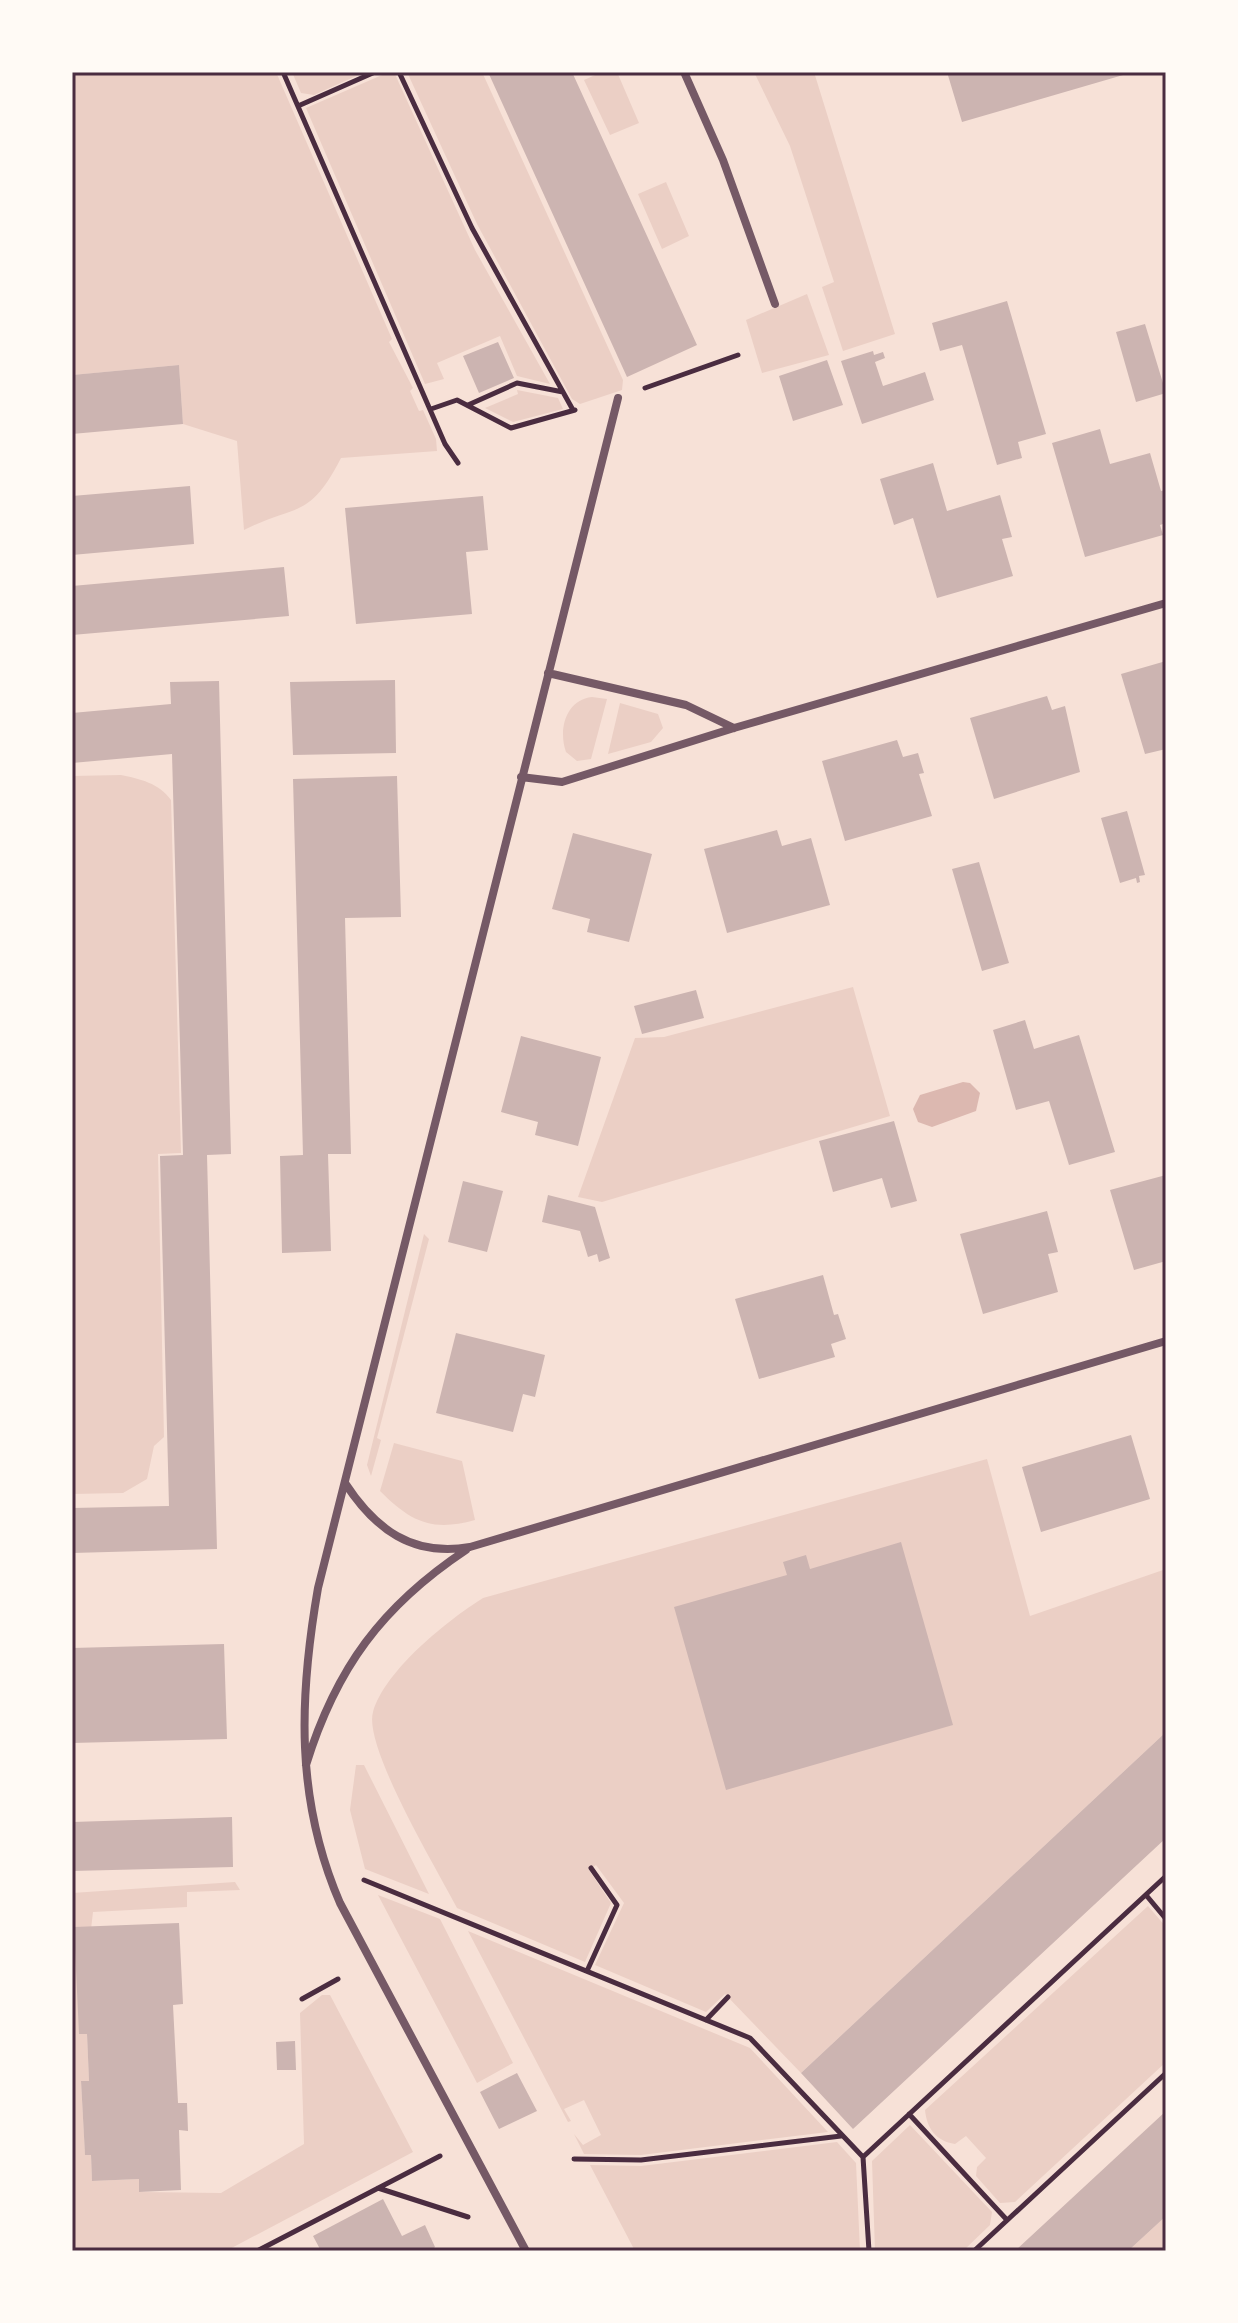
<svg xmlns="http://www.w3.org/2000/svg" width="1238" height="2323" font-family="Poppins,sans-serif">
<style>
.green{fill:#ebcfc5}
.water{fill:#dcb8b0}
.building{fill:#ccb4b1}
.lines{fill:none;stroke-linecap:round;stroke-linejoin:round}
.path{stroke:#4a2c40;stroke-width:5}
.minor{stroke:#755966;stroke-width:8}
.neatline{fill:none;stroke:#4a2c40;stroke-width:3}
</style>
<rect width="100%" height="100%" fill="#f7e1d7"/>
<path class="green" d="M 72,72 L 276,72 L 392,339 L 389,342 L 413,388 L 410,391 L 419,411 L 423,410 L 436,439 L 437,451 L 341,458 C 309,520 298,503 244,530 L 237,441 L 183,424 L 179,365 L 72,375 Z
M 292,72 L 365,72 L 314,95 L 301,93 Z
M 389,72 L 394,72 L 475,250 L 550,384 L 517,376 L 500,336 L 437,363 L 444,379 L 425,384 L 306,108 Z
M 407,72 L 482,72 L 623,380 L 622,390 L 580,404 L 572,399 L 477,224 Z
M 602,72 L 617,72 L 639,123 L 610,135 L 584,80 Z
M 754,72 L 814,72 L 895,334 L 843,351 L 822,287 L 834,282 L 790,146 Z
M 666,182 L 689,236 L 662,249 L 638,194 Z
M 807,294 L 829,355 L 762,373 L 746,320 Z
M 517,390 L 558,398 L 563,409 L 513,422 L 485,408 L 518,394 Z
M 592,697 L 607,699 L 591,759 L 577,761 L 566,752 C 558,729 566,700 592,697 Z
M 620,703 L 658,714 L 663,728 L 651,742 L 608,754 Z
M 121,775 C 140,779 159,783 171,800 L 181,1153 L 158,1154 L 164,1437 L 154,1446 L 147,1479 L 123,1493 L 72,1494 L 72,776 Z
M 853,987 L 890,1116 L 602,1202 L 578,1197 L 635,1038 L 664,1037 Z
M 424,1234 L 429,1239 L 377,1438 L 381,1440 L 371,1476 L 367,1465 Z
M 394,1443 L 462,1461 L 475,1520 C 432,1532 411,1522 380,1491 Z
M 987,1459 L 1030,1616 L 1166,1569 L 1166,1732 L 801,2073 L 725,1994 L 706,2012 L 595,1965 L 624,1903 L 596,1865 L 589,1870 L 611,1903 L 585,1962 L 457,1908 C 438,1871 363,1747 373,1712 C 385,1670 448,1620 483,1598 Z
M 356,1765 L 364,1765 L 429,1894 L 365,1869 L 350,1810 Z
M 235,1882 L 240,1890 L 187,1892 L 187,1907 L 93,1912 L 79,2034 L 87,2034 L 89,2081 L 81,2082 L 85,2154 L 91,2155 L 92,2181 L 139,2179 L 140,2192 L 221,2193 L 304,2144 L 300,2013 L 322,1995 L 330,1995 L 413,2152 L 226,2251 L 72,2251 L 72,1893 Z
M 378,1895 L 440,1919 L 513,2063 L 477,2083 Z
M 1148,1906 L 1166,1927 L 1166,2062 L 1015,2202 L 1000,2203 L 976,2176 L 977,2167 L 986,2158 L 966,2136 L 955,2144 C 936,2141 927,2129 925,2110 Z
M 468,1931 L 750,2048 L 828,2132 L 641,2155 L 584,2154 L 574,2134 L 583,2145 L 601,2135 L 584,2100 L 564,2109 L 571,2121 L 568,2122 Z
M 910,2125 L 992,2212 L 990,2225 L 963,2251 L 875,2251 L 872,2161 Z
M 837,2142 L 856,2163 L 860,2251 L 635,2251 L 590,2165 L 641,2166 Z
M 1166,2216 L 1166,2251 L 1128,2251 Z"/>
<path class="water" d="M 963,1082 L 970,1083 L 980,1093 L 976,1111 L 932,1127 L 918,1122 L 913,1109 L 920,1095 Z"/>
<path class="building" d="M 488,72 L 572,72 L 697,345 L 627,377 Z
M 947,72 L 1130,72 L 1130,73 L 962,122 Z
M 1007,301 L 1046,434 L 1018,442 L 1022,458 L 997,465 L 962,345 L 940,351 L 932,323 Z
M 1145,324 L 1166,393 L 1136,402 L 1116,332 Z
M 498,342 L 514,378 L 479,393 L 463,356 Z
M 873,351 L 874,355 L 883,352 L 885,358 L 875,362 L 883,386 L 925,372 L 934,400 L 862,424 L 841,361 Z
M 827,360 L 843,405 L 793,421 L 779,376 Z
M 179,365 L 183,424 L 72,434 L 72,375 Z
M 1100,429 L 1110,464 L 1150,453 L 1161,491 L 1166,490 L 1166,523 L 1160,525 L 1163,535 L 1085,557 L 1052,443 Z
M 933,463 L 947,511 L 1000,495 L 1012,537 L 1002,539 L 1013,576 L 937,598 L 913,518 L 894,525 L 880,479 Z
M 190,486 L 194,544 L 72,555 L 72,496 Z
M 483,496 L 488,550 L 466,552 L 472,614 L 356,624 L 345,508 Z
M 284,567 L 289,616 L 72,635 L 72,586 Z
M 1166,661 L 1166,749 L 1145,754 L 1121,674 Z
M 395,680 L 396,753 L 293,755 L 290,682 Z
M 219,681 L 231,1154 L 207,1155 L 217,1549 L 72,1553 L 72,1508 L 169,1506 L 160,1156 L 183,1155 L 172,754 L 72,763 L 72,713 L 171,704 L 170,682 Z
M 1047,696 L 1052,710 L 1065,706 L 1080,772 L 994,799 L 970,718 Z
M 897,740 L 903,757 L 918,753 L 924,773 L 919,774 L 932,816 L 845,841 L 822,761 Z
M 397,776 L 401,917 L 345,918 L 351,1154 L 328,1154 L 331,1251 L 282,1253 L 280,1156 L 303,1155 L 293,779 Z
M 1127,811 L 1145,875 L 1139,876 L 1140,882 L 1137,883 L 1136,878 L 1120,883 L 1101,818 Z
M 777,830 L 782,846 L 811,838 L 830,905 L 727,933 L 704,849 Z
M 573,833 L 652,854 L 629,942 L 587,932 L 590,919 L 552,909 Z
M 979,862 L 1009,963 L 982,971 L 952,869 Z
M 696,990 L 704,1018 L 642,1034 L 634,1006 Z
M 1025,1020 L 1034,1049 L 1079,1035 L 1115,1152 L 1069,1165 L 1049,1101 L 1016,1110 L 993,1030 Z
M 521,1036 L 601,1057 L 578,1146 L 535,1135 L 538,1122 L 501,1112 Z
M 894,1121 L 917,1201 L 891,1208 L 882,1178 L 833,1192 L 819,1141 Z
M 1166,1175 L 1166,1261 L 1134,1270 L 1110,1190 Z
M 463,1181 L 503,1191 L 487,1252 L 448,1242 Z
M 548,1195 L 595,1207 L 610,1258 L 599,1262 L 597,1254 L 588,1257 L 580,1231 L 542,1222 Z
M 1047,1211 L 1058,1252 L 1048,1254 L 1058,1292 L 983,1314 L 960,1234 Z
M 823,1275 L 834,1315 L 838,1314 L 846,1339 L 831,1344 L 835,1357 L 759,1379 L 735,1299 Z
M 456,1333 L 545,1355 L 535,1397 L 523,1394 L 513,1432 L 436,1413 Z
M 1131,1435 L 1150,1499 L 1041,1532 L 1022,1467 Z
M 901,1542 L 953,1725 L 726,1790 L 674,1607 L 787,1575 L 783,1562 L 806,1555 L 810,1569 Z
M 224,1644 L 227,1739 L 72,1743 L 72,1648 Z
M 1166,1732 L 1166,1838 L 853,2129 L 801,2073 Z
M 232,1817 L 233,1867 L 72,1871 L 72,1822 Z
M 179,1923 L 183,2004 L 173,2005 L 178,2103 L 187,2103 L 188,2131 L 179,2130 L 181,2190 L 139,2192 L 139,2179 L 92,2181 L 91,2155 L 85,2155 L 81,2081 L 89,2081 L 87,2034 L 79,2034 L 74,1927 Z
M 295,2041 L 296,2070 L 277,2070 L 276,2042 Z
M 517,2073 L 537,2111 L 499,2129 L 480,2092 Z
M 1166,2111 L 1166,2216 L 1128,2251 L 1015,2251 Z
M 383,2199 L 402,2236 L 425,2225 L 435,2247 L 431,2251 L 321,2251 L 313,2236 Z"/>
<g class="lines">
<path class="path" d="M 283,72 L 445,444 L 458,463
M 399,72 L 472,228 L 573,410
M 298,106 L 375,72
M 645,388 L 738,355
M 468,405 L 517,383 L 563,392
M 431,409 L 457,400 L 511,428 L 575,410
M 364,1880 L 750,2038 L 863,2157 L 1166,1876
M 1146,1895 L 1166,1919
M 587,1971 L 617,1905 L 591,1868
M 302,1999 L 338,1979
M 706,2020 L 728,1997
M 909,2114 L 1007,2220
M 863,2157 L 869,2251
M 574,2159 L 641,2160 L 841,2136
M 378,2188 L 468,2217
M 257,2251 L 440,2156
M 974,2251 L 1166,2073"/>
<path class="minor" d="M 684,72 L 723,160 L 775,304
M 548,673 L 686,705 L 734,728
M 521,777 L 562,782 L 734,728 L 1166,603
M 345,1483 C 375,1529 412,1557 470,1547 L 1166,1341
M 306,1765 C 336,1668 382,1606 466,1550
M 526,2251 L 340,1903 C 295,1799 299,1697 318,1588 L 618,398"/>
</g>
<rect width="1238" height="2323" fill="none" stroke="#fffaf5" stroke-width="148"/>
<rect x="74" y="74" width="1090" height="2175" class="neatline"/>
</svg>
